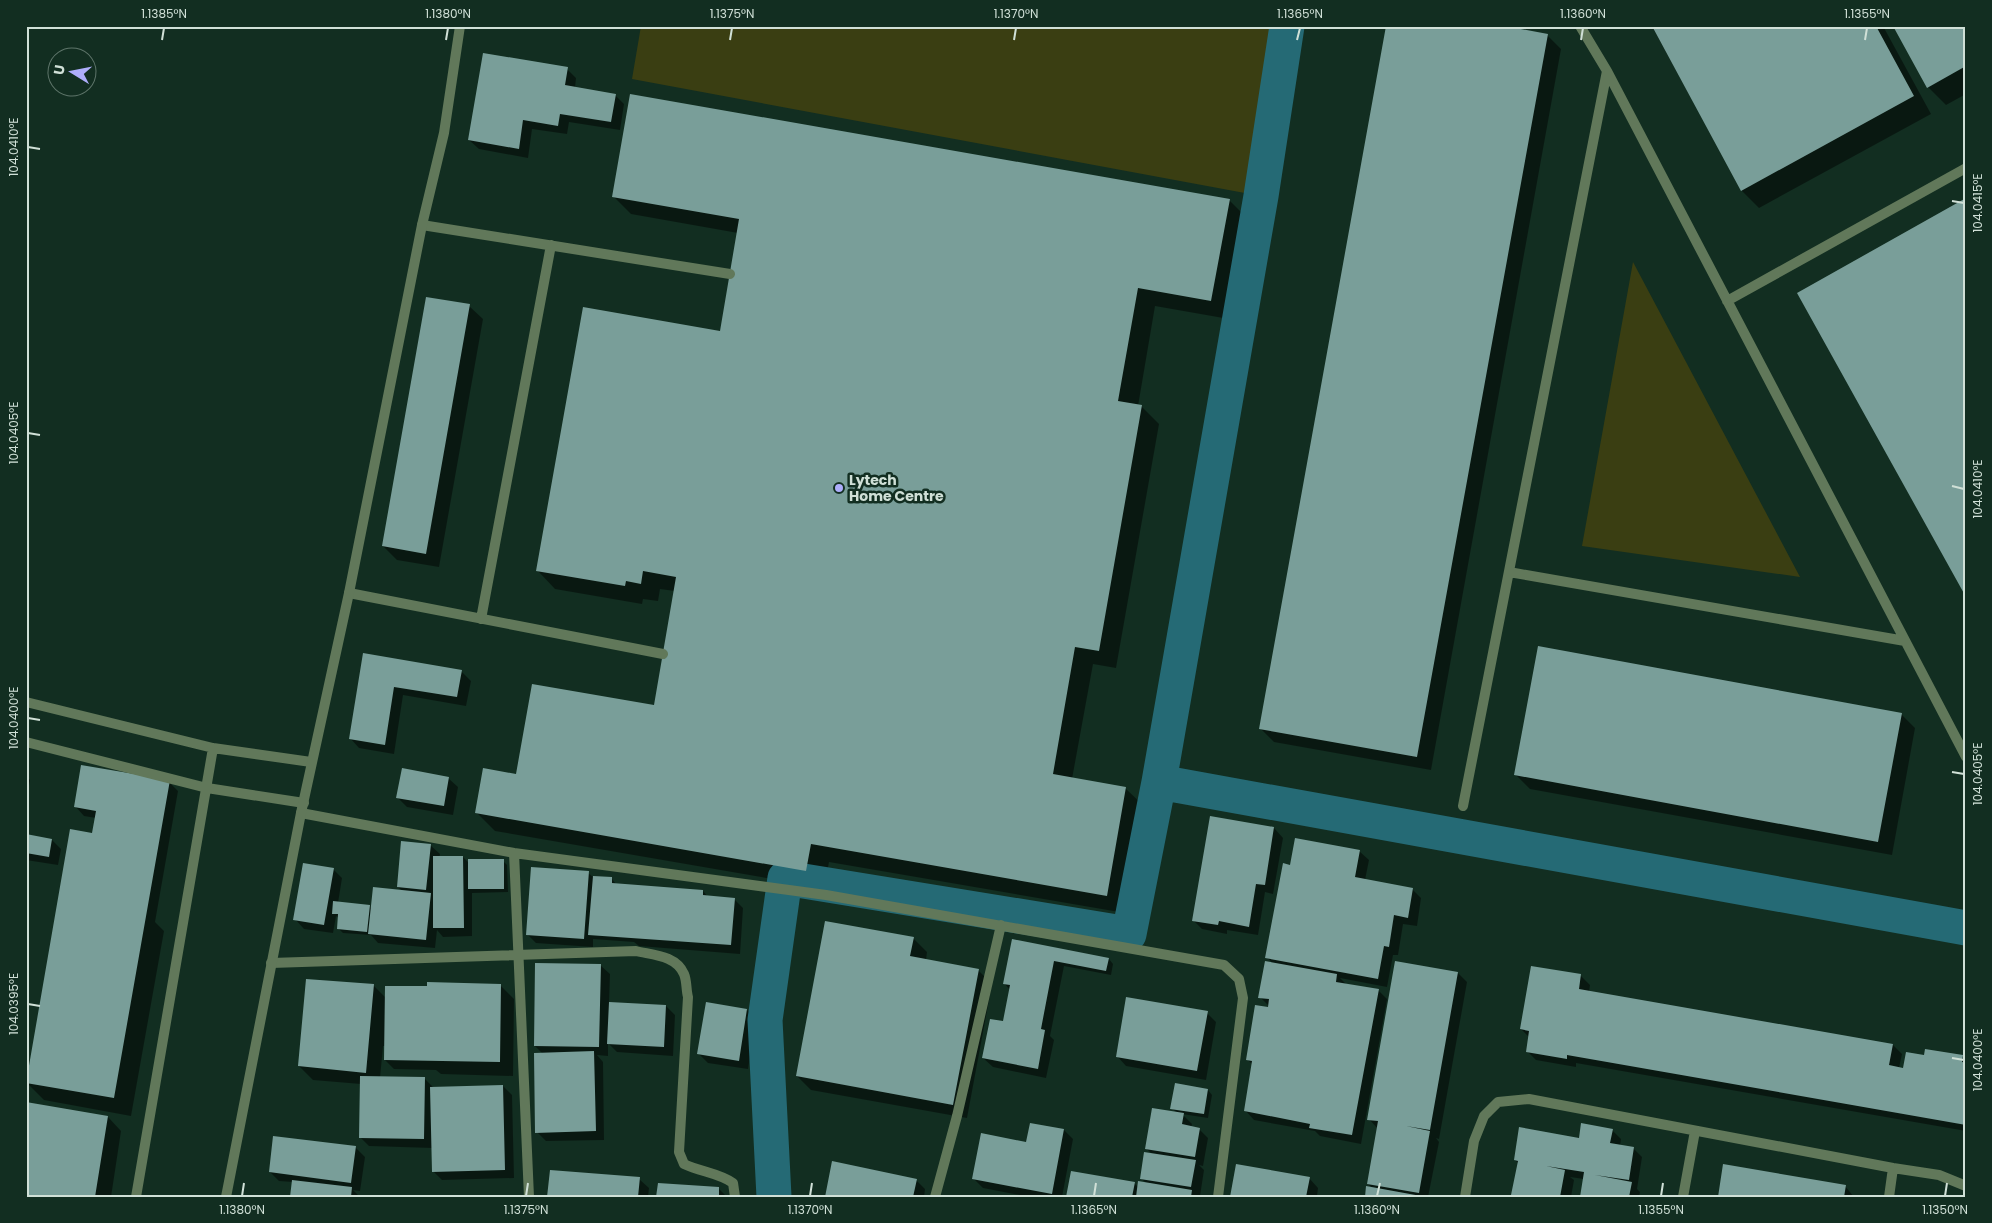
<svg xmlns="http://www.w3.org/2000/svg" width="1992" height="1223" font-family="Poppins,sans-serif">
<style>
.green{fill:#3a3e12}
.shadow{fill:#0007}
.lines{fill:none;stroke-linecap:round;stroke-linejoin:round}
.canal{stroke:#256a75;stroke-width:35}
.building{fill:#799e99}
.service{stroke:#61785a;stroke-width:10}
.minor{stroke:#61785a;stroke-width:10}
.tertiary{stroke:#61785a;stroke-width:10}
.ticks{fill:none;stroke:#d0e0d7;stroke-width:2}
.poi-dot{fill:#aeaefb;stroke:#122e21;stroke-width:2}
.labels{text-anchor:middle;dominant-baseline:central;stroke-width:5;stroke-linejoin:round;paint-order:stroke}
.poi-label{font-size:14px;font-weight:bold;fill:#d0e0d7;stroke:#122e21;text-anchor:start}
.neatline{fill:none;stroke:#d0e0d7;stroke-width:2}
.ticks-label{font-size:12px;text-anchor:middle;fill:#d0e0d7}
</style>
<rect width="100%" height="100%" fill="#122e21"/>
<path class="green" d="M 641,26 L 1287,26 L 1261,196 L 632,79 Z
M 1633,262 L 1800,577 L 1582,546 Z"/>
<path class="shadow" d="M 1652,26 L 1883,26 L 1931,114 L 1759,208 L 1742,191 Z
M 1966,26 L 1966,94 L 1946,105 L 1928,87 Z
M 1547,35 L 1561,49 L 1431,770 L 1274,742 L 1260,728 Z
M 567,69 L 576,78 L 575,88 L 615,95 L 624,104 L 620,130 L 569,122 L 567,134 L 532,129 L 528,158 L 479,149 L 469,140 Z
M 613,196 L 1229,200 L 1247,218 L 1229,319 L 1155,306 L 1138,406 L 1141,406 L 1159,424 L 1116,668 L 1093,664 L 1072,779 L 1126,789 L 1144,806 L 1125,913 L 829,862 L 824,888 L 495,831 L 477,813 L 517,776 L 655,706 L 675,591 L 660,589 L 658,601 L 643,599 L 642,604 L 555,589 L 538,571 L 721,333 L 738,233 L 631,214 Z
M 469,306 L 483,319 L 439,567 L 397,560 L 383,546 Z
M 364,655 L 461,671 L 471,681 L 466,706 L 403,695 L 394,754 L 359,748 L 350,738 Z
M 1902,715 L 1915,728 L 1892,855 L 1530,789 L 1516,775 Z
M 26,776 L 30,780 L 26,802 Z
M 448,778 L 458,787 L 453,815 L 407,807 L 398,798 Z
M 169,782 L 178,791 L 155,922 L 164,931 L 131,1116 L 44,1100 L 26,1082 L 93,834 L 96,818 L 84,816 L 75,806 Z
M 1274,828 L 1283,838 L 1273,894 L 1265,892 L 1258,935 L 1227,930 L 1227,934 L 1202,929 L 1193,920 Z
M 26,835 L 52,840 L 61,849 L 58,865 L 26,860 Z
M 430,845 L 440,854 L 439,858 L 463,857 L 470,864 L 503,861 L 507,865 L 508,892 L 472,893 L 472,936 L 443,937 L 437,930 L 435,948 L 378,943 L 371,935 L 343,933 L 338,928 L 339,918 L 336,916 L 333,933 L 304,929 L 295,919 L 333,869 L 342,878 L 338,903 L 369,906 L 372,909 L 402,891 L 398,887 Z
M 1359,851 L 1369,860 L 1365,880 L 1412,889 L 1421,898 L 1417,926 L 1403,924 L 1398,955 L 1393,955 L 1387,987 L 1340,978 L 1346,984 L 1378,990 L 1387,999 L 1361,1144 L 1320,1136 L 1315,1131 L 1254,1120 L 1245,1110 L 1253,1065 L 1247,1059 L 1269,1006 L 1260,997 L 1273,964 L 1267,957 L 1291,866 Z
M 588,873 L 593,877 L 612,879 L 616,884 L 703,891 L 708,897 L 734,899 L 743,908 L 740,954 L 639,946 L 634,942 L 593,939 L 593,947 L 536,943 L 527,934 Z
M 826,922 L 914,939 L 927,952 L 926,960 L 978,970 L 992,984 L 967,1118 L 811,1090 L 797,1076 Z
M 1013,940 L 1109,959 L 1113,964 L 1111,975 L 1064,966 L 1050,1036 L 1054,1040 L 1046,1078 L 993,1067 L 983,1058 L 1004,1022 L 1010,990 L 1004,983 Z
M 600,965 L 610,974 L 609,1004 L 666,1006 L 675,1015 L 673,1056 L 617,1052 L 608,1043 L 608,1056 L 597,1055 L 603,1062 L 604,1140 L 546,1141 L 537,1132 L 543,1054 L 535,1046 Z
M 1532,967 L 1581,976 L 1590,985 L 1589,992 L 1893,1045 L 1902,1054 L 1899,1068 L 1904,1069 L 1925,1056 L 1962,1057 L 1966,1060 L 1966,1131 L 1576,1063 L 1576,1067 L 1536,1060 L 1527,1051 L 1529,1037 L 1521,1029 Z
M 1458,973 L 1467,982 L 1439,1139 L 1436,1138 L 1439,1142 L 1428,1197 L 1366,1197 L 1373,1189 L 1368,1184 L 1378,1129 L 1369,1119 Z
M 500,985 L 514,999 L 513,1076 L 441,1074 L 436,1070 L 394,1069 L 385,1060 L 385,1046 L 383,1046 L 380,1078 L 425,1079 L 434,1088 L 503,1086 L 512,1095 L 514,1178 L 442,1180 L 433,1171 L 433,1148 L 369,1146 L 360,1137 L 361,1084 L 313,1080 L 299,1066 L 374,986 L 386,998 Z
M 747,1010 L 756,1019 L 748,1069 L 708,1063 L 699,1054 Z
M 1207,1013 L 1216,1022 L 1206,1080 L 1126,1066 L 1117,1056 Z
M 1208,1090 L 1212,1095 L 1208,1118 L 1182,1114 L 1192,1124 L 1191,1127 L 1199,1129 L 1208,1138 L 1203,1166 L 1199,1165 L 1204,1170 L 1200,1196 L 1068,1197 L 1134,1183 L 1138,1187 L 1147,1184 L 1141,1178 L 1152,1154 L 1146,1148 L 1177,1113 L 1172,1108 Z
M 108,1117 L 121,1131 L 111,1197 L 26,1197 Z
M 1031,1124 L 1064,1130 L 1073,1139 L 1062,1197 L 1030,1197 L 983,1188 L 974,1179 L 1027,1143 Z
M 1612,1130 L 1621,1139 L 1620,1146 L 1633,1148 L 1642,1157 L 1637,1189 L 1640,1192 L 1639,1197 L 1581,1197 L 1584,1179 L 1570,1177 L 1574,1180 L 1571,1197 L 1515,1197 L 1513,1194 L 1519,1164 L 1515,1160 Z
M 355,1147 L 365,1157 L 360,1191 L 353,1190 L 360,1197 L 291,1197 L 293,1182 L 279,1181 L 270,1172 Z
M 1309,1178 L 1318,1188 L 1317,1196 L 1318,1197 L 1231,1197 Z
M 639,1179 L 649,1188 L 648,1197 L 549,1197 Z
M 916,1180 L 925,1189 L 924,1197 L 826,1197 Z
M 1845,1186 L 1854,1197 L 1719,1197 Z
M 719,1189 L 727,1197 L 658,1197 Z"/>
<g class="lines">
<path class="canal" d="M 1287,26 L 1261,196 L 1159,782 L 1966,928
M 774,1197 L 765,1020 L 785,878 L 1129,934 L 1159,782"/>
</g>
<path class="building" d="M 1386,26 L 1505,26 L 1548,34 L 1417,757 L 1259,729 Z
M 1652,26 L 1876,26 L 1914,96 L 1741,191 Z
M 1893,26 L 1966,26 L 1966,66 L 1927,88 Z
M 483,53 L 568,67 L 565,85 L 616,94 L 611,122 L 560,114 L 558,126 L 523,120 L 519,149 L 468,140 Z
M 630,94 L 1230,199 L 1211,301 L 1138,288 L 1118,401 L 1142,405 L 1099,651 L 1075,647 L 1053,774 L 1126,787 L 1107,896 L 811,844 L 806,871 L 475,813 L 483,768 L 516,774 L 532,684 L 654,705 L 676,577 L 643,571 L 641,584 L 626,581 L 625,586 L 536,571 L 583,307 L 720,331 L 739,219 L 612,197 Z
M 1966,198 L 1966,597 L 1797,293 Z
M 426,297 L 470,304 L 426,554 L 382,546 Z
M 1538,646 L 1902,713 L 1878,842 L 1514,775 Z
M 363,653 L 462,670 L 457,697 L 394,687 L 385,745 L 349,739 Z
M 81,765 L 170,780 L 114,1098 L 26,1083 L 70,829 L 92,833 L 96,811 L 74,807 Z
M 402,768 L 449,777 L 444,806 L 396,798 Z
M 1210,816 L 1274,827 L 1265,885 L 1256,884 L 1249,927 L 1219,921 L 1218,925 L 1192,921 Z
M 26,834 L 52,839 L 49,857 L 26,853 Z
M 1295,838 L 1360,850 L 1355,877 L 1413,888 L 1408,918 L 1394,915 L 1389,947 L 1384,946 L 1378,979 L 1265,958 L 1283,863 L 1290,865 Z
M 401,841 L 431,844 L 426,890 L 397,887 Z
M 433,856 L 463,856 L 464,928 L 433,928 Z
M 468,859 L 504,859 L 504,889 L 468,889 Z
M 303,863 L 334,868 L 324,925 L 293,920 Z
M 531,867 L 589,871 L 584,939 L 526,935 Z
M 593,876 L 612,877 L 612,883 L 703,890 L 703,895 L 735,898 L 731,945 L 588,935 Z
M 373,887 L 431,893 L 426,940 L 368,934 Z
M 333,901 L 370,905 L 367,932 L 337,929 L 338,914 L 332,914 Z
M 825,921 L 914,937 L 910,956 L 979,969 L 953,1105 L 796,1076 Z
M 1012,939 L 1109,958 L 1106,971 L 1054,961 L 1041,1029 L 1045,1030 L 1038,1069 L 982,1058 L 990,1019 L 1003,1021 L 1010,985 L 1003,984 Z
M 1265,961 L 1337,974 L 1336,982 L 1379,989 L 1352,1135 L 1309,1128 L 1310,1124 L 1244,1111 L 1252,1061 L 1246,1060 L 1255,1005 L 1268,1007 L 1269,999 L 1258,998 Z
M 1395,961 L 1458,972 L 1430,1130 L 1406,1126 L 1430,1131 L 1419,1193 L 1367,1184 L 1378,1121 L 1367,1120 Z
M 535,963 L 601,964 L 599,1047 L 534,1046 Z
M 1531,966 L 1581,974 L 1579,989 L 1893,1044 L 1889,1065 L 1903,1068 L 1906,1052 L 1924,1055 L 1925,1049 L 1963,1055 L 1962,1062 L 1966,1063 L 1966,1125 L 1567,1055 L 1567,1059 L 1526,1052 L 1529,1031 L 1520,1029 Z
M 306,979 L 374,984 L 366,1073 L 298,1066 Z
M 427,982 L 501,984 L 500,1062 L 384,1060 L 385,986 L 427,986 Z
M 1126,997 L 1208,1011 L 1197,1071 L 1116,1057 Z
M 609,1002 L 666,1005 L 664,1047 L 607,1044 Z
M 706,1002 L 747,1009 L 739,1061 L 697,1054 Z
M 594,1051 L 596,1131 L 535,1133 L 534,1053 Z
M 360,1076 L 425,1077 L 424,1139 L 359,1138 Z
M 1175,1083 L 1208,1089 L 1204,1114 L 1170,1109 Z
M 503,1085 L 505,1170 L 432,1172 L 430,1087 Z
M 26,1102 L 108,1116 L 95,1197 L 26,1197 Z
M 1152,1108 L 1184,1113 L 1182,1124 L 1200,1128 L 1195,1157 L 1145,1149 Z
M 1030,1123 L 1064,1129 L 1052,1194 L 972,1179 L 981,1133 L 1026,1142 Z
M 1581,1123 L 1613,1129 L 1610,1143 L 1634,1147 L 1629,1180 L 1595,1175 L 1632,1182 L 1629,1197 L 1580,1197 L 1584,1172 L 1546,1166 L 1565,1170 L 1560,1197 L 1523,1197 L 1511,1195 L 1518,1161 L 1514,1160 L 1519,1127 L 1579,1138 Z
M 273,1136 L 356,1146 L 351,1183 L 269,1172 Z
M 1144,1152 L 1196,1160 L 1191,1187 L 1140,1179 Z
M 832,1161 L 917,1179 L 913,1197 L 825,1197 Z
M 1236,1164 L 1310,1177 L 1306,1197 L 1230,1197 Z
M 1723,1164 L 1846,1185 L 1844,1197 L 1718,1197 Z
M 550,1170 L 640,1177 L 638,1197 L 547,1197 Z
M 1071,1171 L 1135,1182 L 1132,1197 L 1066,1197 Z
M 292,1180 L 352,1187 L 351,1197 L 290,1197 Z
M 1138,1181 L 1192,1190 L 1191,1197 L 1136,1197 Z
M 658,1183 L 719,1187 L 719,1197 L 656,1197 Z
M 1366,1186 L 1421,1196 L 1421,1197 L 1365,1197 Z"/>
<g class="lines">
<path class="service" d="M 1580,26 L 1607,71 L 1966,757
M 422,225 L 730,274
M 1727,301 L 1966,168
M 1509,572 L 1905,641
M 349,593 L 663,654
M 481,619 L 551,245
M 1463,806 L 1607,71"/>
<path class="minor" d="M 26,702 L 213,748 L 311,762
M 26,742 L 207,788 L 304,803
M 301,813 L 514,853 L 826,895 L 1224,965 L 1239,979 L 1243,998 L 1218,1197
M 514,853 L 529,1197
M 271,963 L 636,951 C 652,955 676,955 684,974 C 687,981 686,990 688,997 L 679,1152 L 684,1164 C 701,1172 719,1173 733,1183 L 735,1197
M 136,1197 L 213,748
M 935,1197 L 957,1116 L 1001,925
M 1465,1197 L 1474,1141 L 1484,1116 L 1498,1102 L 1529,1099 L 1893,1168 L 1939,1175 L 1966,1186
M 1683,1197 L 1695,1131
M 1889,1197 L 1893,1168"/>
<path class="tertiary" d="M 226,1197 L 301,813 L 349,593 L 422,225 L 444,133 L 460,26"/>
</g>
<path class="ticks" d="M 162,40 L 164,28M 446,40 L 448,28M 730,40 L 732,28M 1014,40 L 1016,28M 1297,40 L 1300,28M 1581,40 L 1583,28M 1865,40 L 1867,28M 28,147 L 40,149M 1952,201 L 1964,203M 28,433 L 40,435M 1952,486 L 1964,489M 28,718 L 40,720M 1952,772 L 1964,774M 28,1004 L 40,1006M 1952,1058 L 1964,1060M 242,1196 L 244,1183M 526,1196 L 528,1183M 810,1196 L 812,1183M 1094,1196 L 1096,1183M 1377,1196 L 1380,1183M 1661,1196 L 1663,1183M 1945,1196 L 1947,1183"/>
<circle class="poi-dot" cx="839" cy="488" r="5"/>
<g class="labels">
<g class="poi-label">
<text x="849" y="480">Lytech<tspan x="849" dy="16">Home Centre</tspan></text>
</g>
</g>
<rect width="1992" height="1223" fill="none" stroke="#122e21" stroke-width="55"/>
<g transform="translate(72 72) rotate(280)"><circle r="24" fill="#122e21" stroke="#5e756a"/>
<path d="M0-4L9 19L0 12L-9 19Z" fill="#aeaefb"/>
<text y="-8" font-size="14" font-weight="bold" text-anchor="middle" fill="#d0e0d7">U</text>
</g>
<rect x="28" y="28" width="1936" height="1168" class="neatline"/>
<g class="ticks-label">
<text x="164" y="18">1.1385°N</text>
<text x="448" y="18">1.1380°N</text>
<text x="732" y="18">1.1375°N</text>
<text x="1016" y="18">1.1370°N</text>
<text x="1300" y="18">1.1365°N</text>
<text x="1583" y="18">1.1360°N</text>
<text x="1867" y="18">1.1355°N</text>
<text transform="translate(14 147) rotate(-90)" y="4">104.0410°E</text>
<text transform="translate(1978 203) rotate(-90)" y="4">104.0415°E</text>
<text transform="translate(14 433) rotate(-90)" y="4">104.0405°E</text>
<text transform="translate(1978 489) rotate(-90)" y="4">104.0410°E</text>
<text transform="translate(14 718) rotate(-90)" y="4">104.0400°E</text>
<text transform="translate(1978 774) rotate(-90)" y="4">104.0405°E</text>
<text transform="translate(14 1004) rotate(-90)" y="4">104.0395°E</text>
<text transform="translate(1978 1060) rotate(-90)" y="4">104.0400°E</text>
<text x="242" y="1214">1.1380°N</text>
<text x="526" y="1214">1.1375°N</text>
<text x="810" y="1214">1.1370°N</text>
<text x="1094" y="1214">1.1365°N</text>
<text x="1377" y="1214">1.1360°N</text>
<text x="1661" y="1214">1.1355°N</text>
<text x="1945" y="1214">1.1350°N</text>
</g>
</svg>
